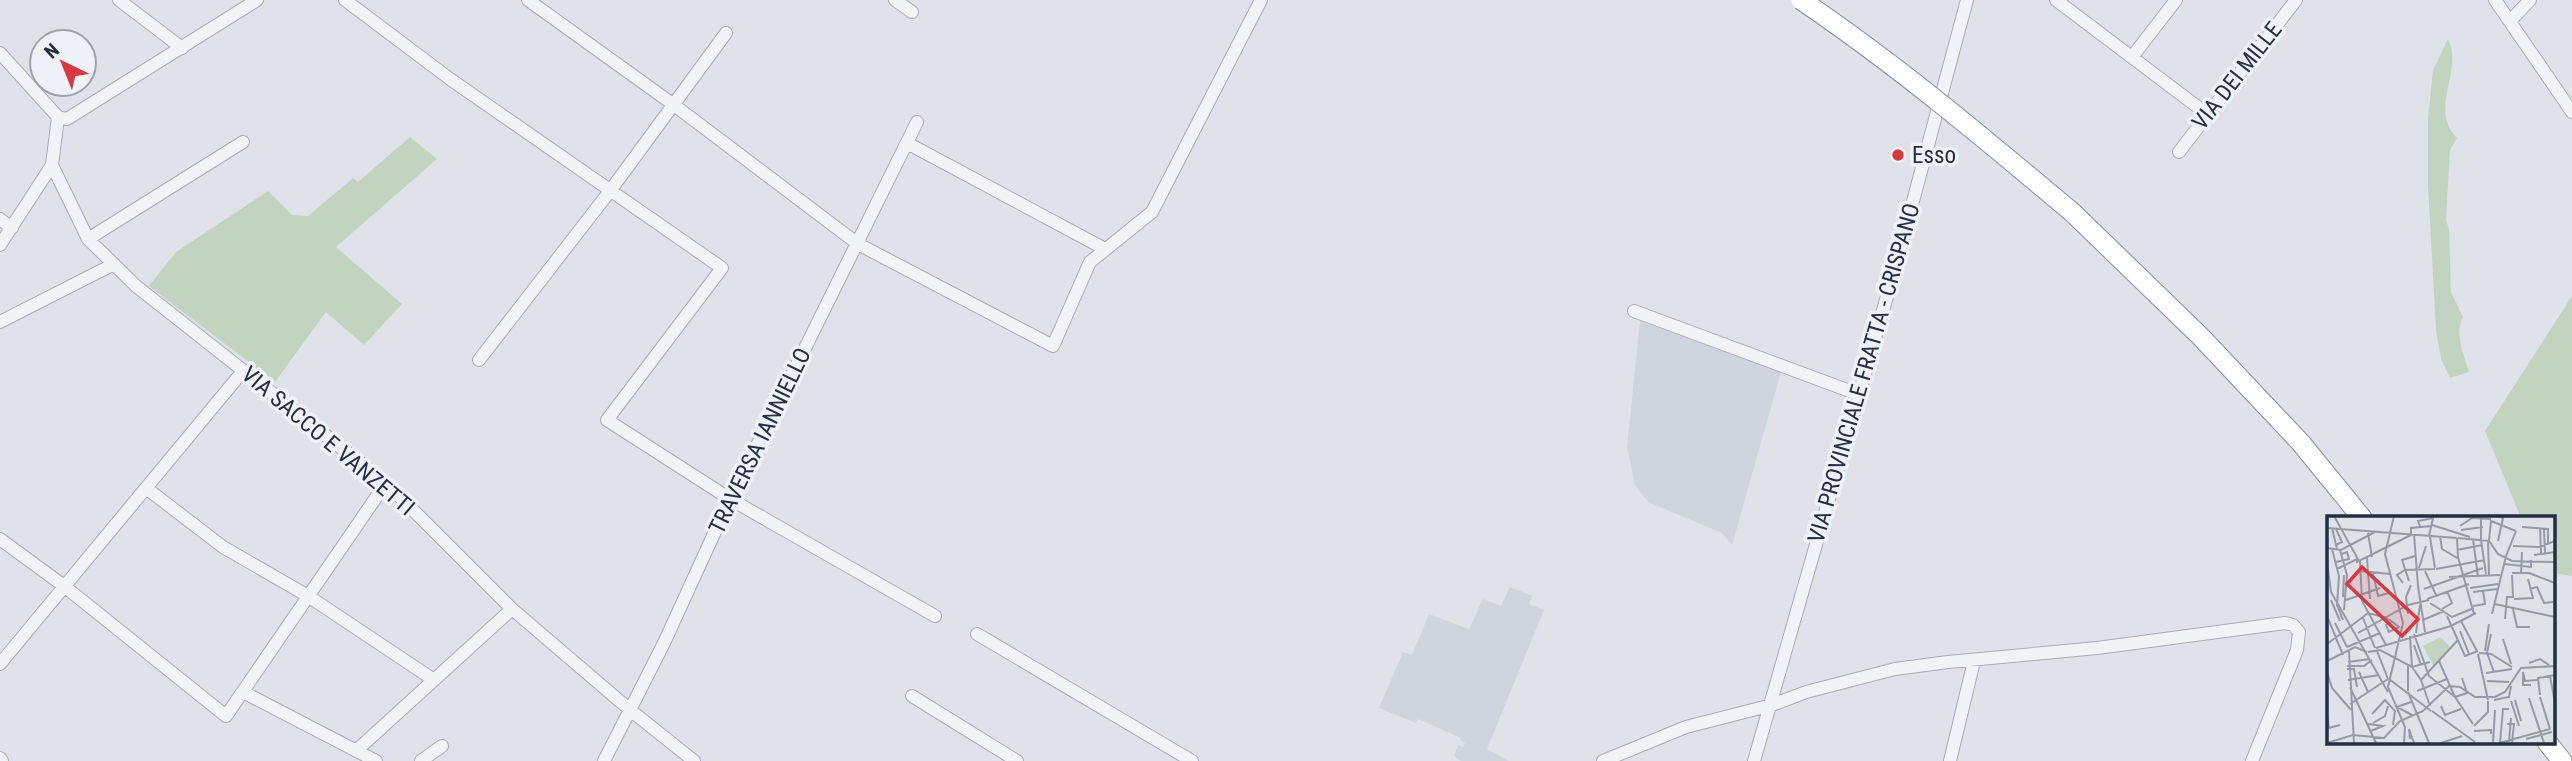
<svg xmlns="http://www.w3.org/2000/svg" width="2572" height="761" font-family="'Roboto Condensed',sans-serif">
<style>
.built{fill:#d0d4de}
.green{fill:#c2d4bf}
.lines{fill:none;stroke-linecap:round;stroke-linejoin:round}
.minor-casing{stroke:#a8acb7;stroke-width:14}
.trunk-casing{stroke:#858da1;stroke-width:21}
.minor{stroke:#f2f3f7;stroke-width:12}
.trunk{stroke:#fff;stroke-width:19}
.trunk-bridge-casing{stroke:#858da1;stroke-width:21;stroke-linecap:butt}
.trunk-bridge{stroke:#fff;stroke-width:19}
.poi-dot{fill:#d83940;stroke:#eef1f7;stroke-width:2.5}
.labels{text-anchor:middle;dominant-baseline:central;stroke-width:7;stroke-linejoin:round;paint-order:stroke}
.street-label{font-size:23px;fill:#262d41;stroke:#eef1f7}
.poi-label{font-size:23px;fill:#262d41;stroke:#eef1f7;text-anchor:start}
.inset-road{fill:none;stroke:#959aa6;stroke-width:2}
.view{fill:#d83940;fill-opacity:0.15;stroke:#d83940;stroke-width:3.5}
.inset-edge{fill:none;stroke:#262d41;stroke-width:3.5}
</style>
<rect width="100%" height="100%" fill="#dfe2e9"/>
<path class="built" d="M 1640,321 L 1781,372 L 1732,545 L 1722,533 L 1648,502 L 1635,485 L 1627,447 Z
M 1510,587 L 1532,596 L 1529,604 L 1544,610 L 1487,749 L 1509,761 L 1461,761 L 1454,756 L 1458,745 L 1463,747 L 1465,743 L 1460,740 L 1461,738 L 1418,719 L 1416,723 L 1379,708 L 1403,652 L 1412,655 L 1429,614 L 1469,629 L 1483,599 L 1501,606 Z"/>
<path class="green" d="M 2448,39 C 2464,70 2428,109 2457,138 L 2450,150 L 2446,220 L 2449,229 L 2451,292 L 2463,317 C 2454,333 2464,355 2469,372 L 2450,378 L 2441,359 L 2436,330 L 2428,186 L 2428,119 L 2433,70 Z
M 410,137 L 437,159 L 336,247 L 402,304 L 364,345 L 326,312 L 275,382 L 149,286 L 176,252 L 268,191 L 292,215 L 308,216 L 353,178 L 358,182 Z
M 2572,296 L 2572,576 L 2553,573 L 2553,518 L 2521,518 L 2485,431 Z"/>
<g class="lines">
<g class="minor-casing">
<path id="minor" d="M 119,0 L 182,48
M 345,0 L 450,79 L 722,268 L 607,420 L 730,499 L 935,616
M 528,0 L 674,105 L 858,244 L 1053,346 L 1090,262 L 1152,212 L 1261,0
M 895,0 L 912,12
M 2056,0 L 2207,114
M 2495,0 L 2572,112
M 2511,20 L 2530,0
M 0,53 L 58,117 L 67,119 L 257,0
M 2132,57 L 2176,0
M 58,117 L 52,165 L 88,239 L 136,286 L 386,483 L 512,609 L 629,709 L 694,761
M 907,143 L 1105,249
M 2179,152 L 2296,0
M 0,219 L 12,228
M 88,239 L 243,142
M 0,245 L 52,165
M 1634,311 L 1858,394
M 0,322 L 114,264
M 479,360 L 610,191 L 726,33
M 146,488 L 223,547 L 308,596 L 434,680
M 0,539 L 64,586 L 226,716 L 386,483
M 977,634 L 1192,761
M 0,664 L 243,371
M 243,692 L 376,761
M 912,696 L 1017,761
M 357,750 L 512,609
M 0,758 L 2,761
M 421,761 L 442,746
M 604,761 L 664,643 L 723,514 L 917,122
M 1603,761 L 1686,727 L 1772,705 L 1806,692 L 1895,669 L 1948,662 L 2097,648 L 2285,623 L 2293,625 L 2299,632 L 2297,650 L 2252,761
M 1754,761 L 1894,272 L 1967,0
M 1950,761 L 1974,661"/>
</g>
<g class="trunk-casing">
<path id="trunk" d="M 2073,213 L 2201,337 L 2301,443 L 2362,518
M 2547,742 L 2562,761"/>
</g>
<use href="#minor" class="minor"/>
<use href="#trunk" class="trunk"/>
<g class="trunk-bridge-casing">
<path id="trunk-bridge" d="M 1801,0 C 1897,65 1985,139 2073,213"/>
</g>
<use href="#trunk-bridge" class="trunk-bridge"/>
</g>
<circle class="poi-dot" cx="1898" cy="155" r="7"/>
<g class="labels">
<g class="street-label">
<text transform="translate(2237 76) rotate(-52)">VIA DEI MILLE</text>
<text transform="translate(1864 373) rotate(-74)">VIA PROVINCIALE FRATTA - CRISPANO</text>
<text transform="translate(328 441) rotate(40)">VIA SACCO E VANZETTI</text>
<text transform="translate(760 441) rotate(-64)">TRAVERSA IANNIELLO</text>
</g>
<g class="poi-label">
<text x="1912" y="155">Esso</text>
</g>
</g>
<g transform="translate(2327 516)">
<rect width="228" height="228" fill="#dfe2e9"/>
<path d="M 114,121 L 124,132 L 107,151 L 96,130 Z" fill="#c2d4bf"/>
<path class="inset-road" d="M 7,0 L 32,45 L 84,19M 67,0 L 58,38 L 76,107 L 61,171 L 78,211 L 77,227M 171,0 L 176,2 L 171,25M 154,1 L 154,24M 105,9 L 143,21M 93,10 L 91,5 L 106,2 L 102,20M 133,10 L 145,2 L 164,3M 195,11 L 221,13 L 221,27M 0,12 L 130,22M 5,12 L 10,33M 213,12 L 214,37M 217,13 L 218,37M 134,14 L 156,11M 41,17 L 45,41M 84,18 L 84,12 L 104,10M 87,18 L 91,70M 113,20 L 115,33 L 132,43M 103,21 L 108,52M 130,22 L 131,41 L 147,98M 131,22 L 162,25 L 171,38 L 185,45 L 228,46M 146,23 L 151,61M 154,24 L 159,58M 161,25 L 162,59M 162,25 L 164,5 L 189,15M 9,29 L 15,26 L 9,13M 186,30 L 212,31 L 228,25M 0,32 L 14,34 L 48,16M 5,33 L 12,60 L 10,89 L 16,104M 13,34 L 20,59 L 17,94M 130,34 L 155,29M 207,39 L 228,36M 40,42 L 43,83M 33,45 L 35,85 L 59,129M 0,46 L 4,76 L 61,176M 9,46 L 22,43 L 20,36 L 15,38M 177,48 L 204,51 L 204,44M 92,52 L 99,30M 10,53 L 30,43 L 30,47M 109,53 L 158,44M 34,55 L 63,58M 98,55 L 109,79M 46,57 L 51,80 L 62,77M 185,57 L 202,57 L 228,67M 194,57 L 195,36M 185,59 L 186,82M 122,61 L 173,59M 82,65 L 75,44 L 88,40M 76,67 L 70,59 L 78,54 L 108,53M 91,70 L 98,116M 143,72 L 171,68M 97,73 L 156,52M 203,73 L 210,71 L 217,87 L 226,86M 146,76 L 170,73M 16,81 L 17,59M 100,83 L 142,68M 187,83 L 206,82 L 201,63M 4,84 L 13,105M 19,84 L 53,72M 103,87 L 125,101 L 147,92M 168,88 L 228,101M 146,90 L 158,88 L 156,75M 115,93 L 125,87 L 120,75M 186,93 L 190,111 L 203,111M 81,98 L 79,81 L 84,69M 165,98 L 179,40 L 189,15M 0,100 L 16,139M 120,100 L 138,140 L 151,135M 36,102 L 48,132M 178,103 L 180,81 L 186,81M 32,104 L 41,97 L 57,101 L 63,104 L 72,111 L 62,116 L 59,109 L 65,105M 96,104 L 117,95M 134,105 L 150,135M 8,107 L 20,131M 133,115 L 142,138M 31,117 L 81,89 L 102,84M 89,117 L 93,89M 87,118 L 102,160 L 128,181 L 146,208M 164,118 L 160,137 L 167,156M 83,120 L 85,151 L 94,164M 176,123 L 184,148M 0,128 L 32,104M 87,129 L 94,149M 20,131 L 53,117M 49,132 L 124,110 L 149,97M 22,135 L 27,227M 50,135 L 61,163M 158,135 L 162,108M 41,136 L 53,134 L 85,151 L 103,146M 152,137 L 164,138 L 185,151M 151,138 L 161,184M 0,145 L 28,131 L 40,136M 112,145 L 128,181M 21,146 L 43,143M 202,147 L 213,143 L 222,149M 20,150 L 37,150 L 45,144M 81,150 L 81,175M 20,153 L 27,153 L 30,171M 0,156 L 5,172 L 24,194M 32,156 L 41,176M 159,157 L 185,153M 223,160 L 228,187M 62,163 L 104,195M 21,164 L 52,159M 94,164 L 131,124M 94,164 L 103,190M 160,165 L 182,166M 204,169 L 196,169 L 196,156 L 198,165 L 210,164M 23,171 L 49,227M 90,175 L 120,163M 81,176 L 102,227M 213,179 L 211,162 L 228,159M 128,181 L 140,177 L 135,162M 213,181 L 223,213M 202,182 L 217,227M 167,184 L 182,181 L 184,170M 188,184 L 194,205M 184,185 L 192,210M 84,186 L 70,191 L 85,199M 23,188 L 61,163M 114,190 L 118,199 L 134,193M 105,195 L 148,226M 45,198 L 58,184 L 68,195 L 66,209M 0,199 L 2,212 L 13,209M 46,207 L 58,200 L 61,190M 41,208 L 56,210 L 44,215M 180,208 L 187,208 L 185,227M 147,210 L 161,196 L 161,185M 147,215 L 164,214 L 164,218M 83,223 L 82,213 L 87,227M 199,223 L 225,216M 182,226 L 184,202M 0,227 L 26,219 L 57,222 L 73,205 L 96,195 L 122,170 L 133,171 L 148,181 L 168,181 L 178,176 L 194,152 L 228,150M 114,227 L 135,220M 166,227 L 168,194M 172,227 L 223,213M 173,227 L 176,193 L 182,193"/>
<path class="view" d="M 35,51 L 91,103 L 75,120 L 20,68 Z"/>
<rect width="228" height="228" class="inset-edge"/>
</g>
<g transform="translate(63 63) rotate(317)"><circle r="33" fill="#eef1f7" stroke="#9ea3ae" stroke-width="2"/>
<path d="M0-5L12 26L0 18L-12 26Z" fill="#d83940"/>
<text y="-10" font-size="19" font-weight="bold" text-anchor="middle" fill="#262d41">N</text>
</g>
</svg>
